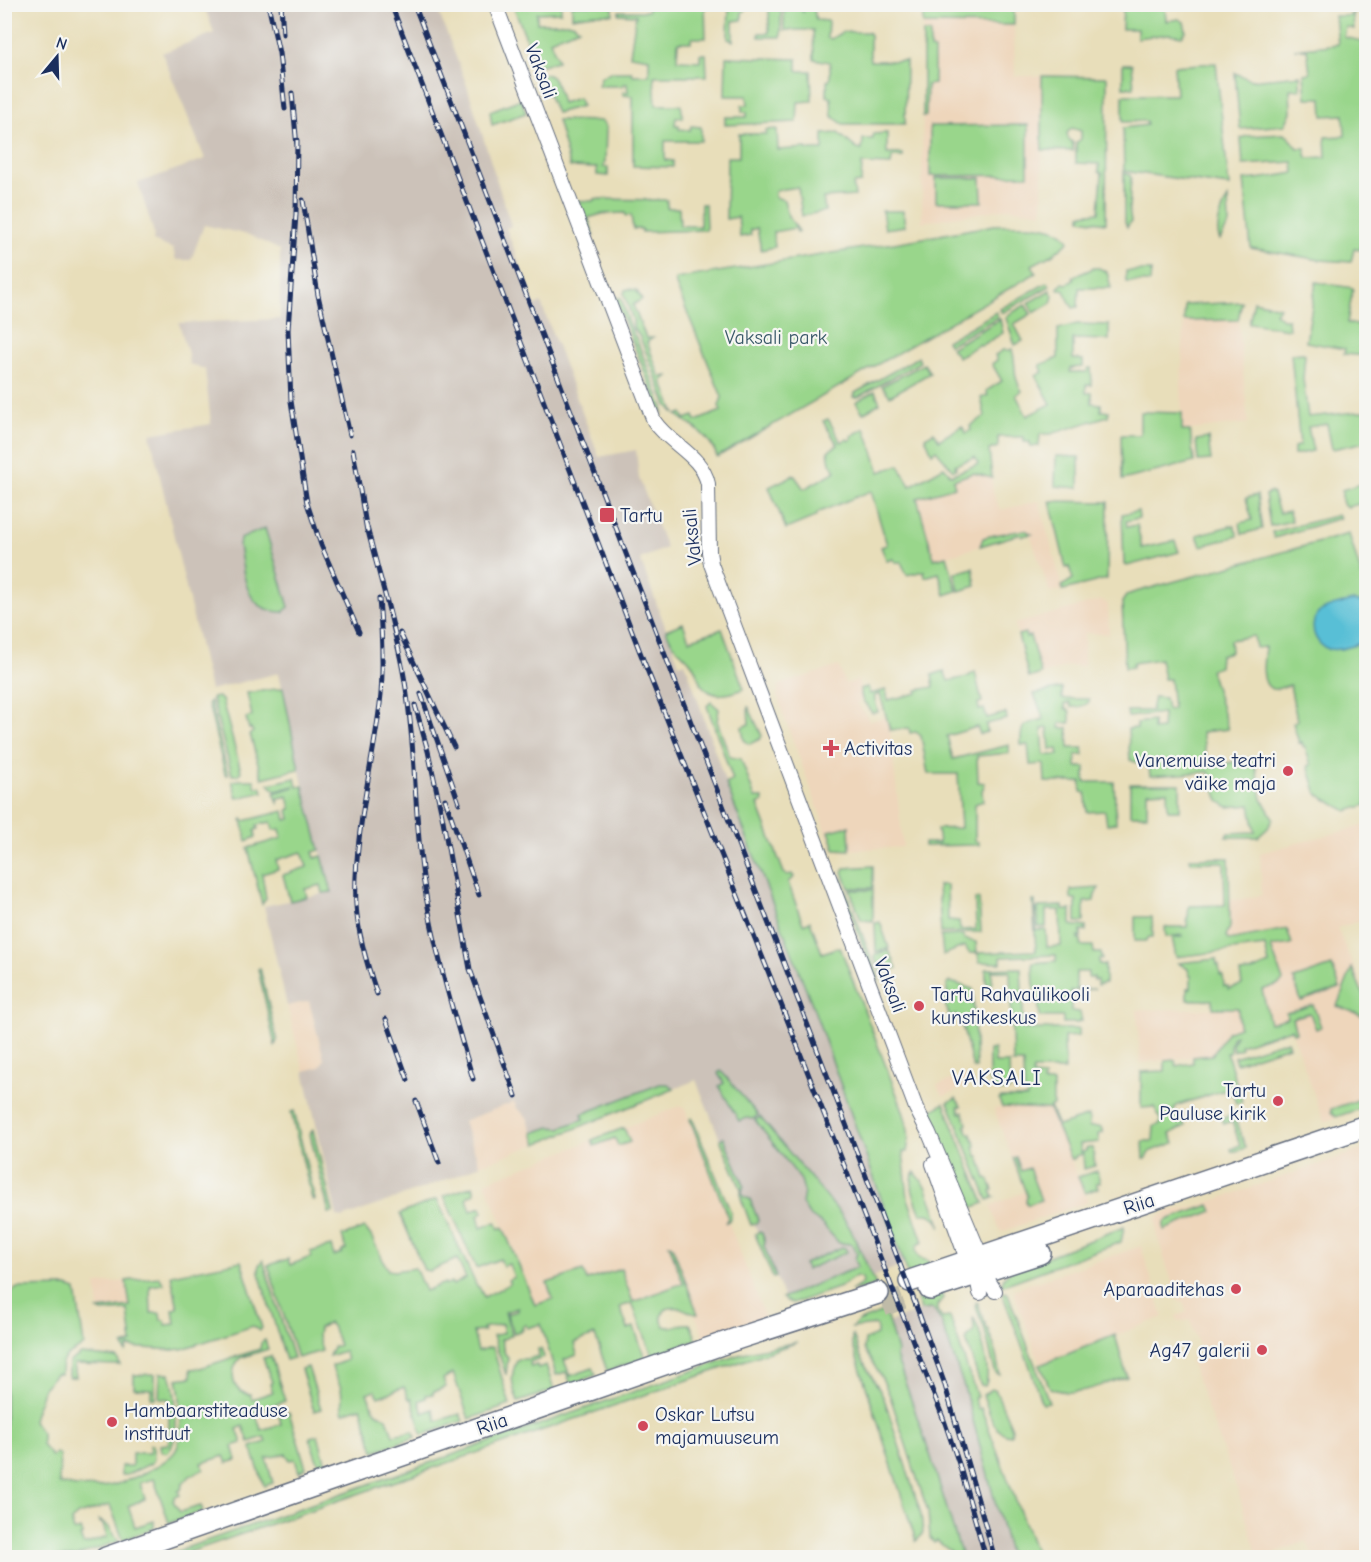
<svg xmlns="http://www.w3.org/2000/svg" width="1371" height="1562" font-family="'Comic Neue',sans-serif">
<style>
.built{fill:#eed6bb}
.industrial{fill:#ccc2b9}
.green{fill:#99d68b;stroke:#5a8274;stroke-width:1.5;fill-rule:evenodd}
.water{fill:#58bfd6;stroke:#3a779a;stroke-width:1.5}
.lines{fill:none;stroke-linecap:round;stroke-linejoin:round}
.highway-tunnel{stroke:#bfbba8;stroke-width:21;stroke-dasharray:21 10;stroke-linecap:butt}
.minor-casing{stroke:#636c7e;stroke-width:16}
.highway-casing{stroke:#636c7e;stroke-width:24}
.minor{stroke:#fff;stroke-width:14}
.highway{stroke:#fff;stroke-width:21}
.rail-casing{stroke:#1b2f5e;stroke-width:5}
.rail{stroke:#f6f6f2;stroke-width:3;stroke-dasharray:9;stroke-linecap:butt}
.poi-dot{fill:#d1495b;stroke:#f6f6f2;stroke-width:2}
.labels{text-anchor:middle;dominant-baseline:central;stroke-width:4.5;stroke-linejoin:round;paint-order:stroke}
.street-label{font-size:20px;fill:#1b2f5e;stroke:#f6f6f2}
.park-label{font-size:20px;fill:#3a5969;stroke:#f6f6f2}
.poi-label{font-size:20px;fill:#1b2f5e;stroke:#f6f6f2;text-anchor:start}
.quarter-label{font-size:22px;letter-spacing:1.5px;fill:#1b2f5e;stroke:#f6f6f2}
</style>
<rect width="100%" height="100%" fill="#f6f6f2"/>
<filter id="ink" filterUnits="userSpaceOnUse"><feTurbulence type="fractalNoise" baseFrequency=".0167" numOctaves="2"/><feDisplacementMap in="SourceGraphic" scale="12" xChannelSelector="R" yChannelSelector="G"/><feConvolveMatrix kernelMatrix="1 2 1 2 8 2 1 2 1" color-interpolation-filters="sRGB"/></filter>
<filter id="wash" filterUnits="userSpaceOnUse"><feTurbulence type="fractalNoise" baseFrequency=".008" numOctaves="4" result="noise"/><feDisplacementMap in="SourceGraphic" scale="24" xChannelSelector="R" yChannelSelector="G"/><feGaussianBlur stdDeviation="1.35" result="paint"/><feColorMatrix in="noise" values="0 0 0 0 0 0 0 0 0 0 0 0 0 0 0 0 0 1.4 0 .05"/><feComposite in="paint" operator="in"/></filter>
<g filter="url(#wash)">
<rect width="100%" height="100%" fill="#e8deba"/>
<path class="built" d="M 923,24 L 1014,25 L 1015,76 L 1042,76 L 1042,213 L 1009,208 L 922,222 Z
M 1238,320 L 1248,423 L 1182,431 L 1181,385 L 1184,321 Z
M 990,459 L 993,492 L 1000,510 L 1039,501 L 1063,590 L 1050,593 L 1030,534 L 1022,536 L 1020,534 L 934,560 L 911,489 Z
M 1102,600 L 1108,604 L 1109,634 L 1084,633 L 1084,666 L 1069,666 L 1029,678 L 1015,624 Z
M 839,666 L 845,684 L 858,680 L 862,698 L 857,703 L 870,721 L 886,717 L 890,730 L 903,847 L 834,851 L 782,711 L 777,695 L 779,685 Z
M 1366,825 L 1366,919 L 1337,928 L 1366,995 L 1366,1108 L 1324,1122 L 1287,1018 L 1241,1033 L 1239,1028 L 1220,1054 L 1140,1063 L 1137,1010 L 1238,1008 L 1238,997 L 1279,984 L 1265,953 L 1267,951 L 1265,946 L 1216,952 L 1216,905 L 1229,905 L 1230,900 L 1243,899 L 1262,895 L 1260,853 Z
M 309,1001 L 324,1059 L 320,1067 L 304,1071 L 287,1006 Z
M 965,1075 L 968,1076 L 970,1081 L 966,1087 L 943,1096 L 937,1085 Z
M 515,1101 L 517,1108 L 527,1117 L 537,1144 L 480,1165 L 463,1121 Z
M 680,1106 L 684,1107 L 765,1317 L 704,1338 L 683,1283 L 633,1302 L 620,1269 L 561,1296 L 535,1305 L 529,1285 L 485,1182 Z
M 1003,1107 L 1050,1107 L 1088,1202 L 1001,1232 L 990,1206 L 1024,1192 L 994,1109 Z
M 1366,1148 L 1366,1557 L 1313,1557 L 1307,1541 L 1263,1557 L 1258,1557 L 1237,1489 L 1190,1360 L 1202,1355 L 1190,1320 L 1182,1322 L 1178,1321 L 1176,1316 L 1187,1312 L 1183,1302 L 1178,1300 L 1157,1236 L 1156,1218 L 1169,1211 L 1195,1207 Z
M 1141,1246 L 1163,1317 L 1040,1365 L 1014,1294 L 1015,1289 Z
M 126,1281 L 130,1306 L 99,1309 L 96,1284 Z"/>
<path class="industrial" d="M 204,5 L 436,5 L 466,83 L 508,216 L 511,226 L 506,228 L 535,305 L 541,303 L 599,457 L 636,450 L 639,478 L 666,548 L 640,559 L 679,664 L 685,662 L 726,784 L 812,1004 L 904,1264 L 873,1277 L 859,1267 L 784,1297 L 696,1080 L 537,1144 L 527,1117 L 517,1108 L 514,1102 L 463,1121 L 480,1165 L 456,1176 L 342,1218 L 337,1216 L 304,1071 L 320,1067 L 324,1059 L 309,1001 L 287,1006 L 264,906 L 332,892 L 332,887 L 310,818 L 279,673 L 210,690 L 150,434 L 211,424 L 205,369 L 189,364 L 188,354 L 179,323 L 280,319 L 280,250 L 249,235 L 204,225 L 191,260 L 176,260 L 173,249 L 153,241 L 154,233 L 138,183 L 205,159 L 162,53 L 214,33 Z
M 933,1309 L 941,1321 L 964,1387 L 1010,1557 L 962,1557 L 930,1454 L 896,1356 L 897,1351 L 888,1326 L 890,1322 L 921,1310 Z"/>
<path class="green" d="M 513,5 L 561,5 L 561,12 L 537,13 L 537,23 L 573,23 L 579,28 L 550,40 L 558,61 L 537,66 Z
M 572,5 L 613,5 L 613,14 L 594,14 L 572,17 Z
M 648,5 L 705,5 L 706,38 L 692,38 L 691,42 L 678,42 L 677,60 L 700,61 L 700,54 L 706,54 L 707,76 L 654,76 L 656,105 L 681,105 L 683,117 L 676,117 L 675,125 L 679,125 L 679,129 L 690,130 L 691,126 L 701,127 L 701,141 L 665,141 L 665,160 L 673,161 L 673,167 L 633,166 L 633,96 L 623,95 L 623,92 L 628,92 L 627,84 L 623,84 L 623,86 L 598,86 L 601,77 L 610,72 L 632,72 L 633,75 L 649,75 L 649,58 L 630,55 L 636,15 L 619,14 L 619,11 L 648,11 Z
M 729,5 L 740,5 L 745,7 L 745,11 L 742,12 L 742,20 L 733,21 L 733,41 L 728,39 Z
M 769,5 L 781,5 L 781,37 L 759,37 L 759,33 L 769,33 Z
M 784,5 L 797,5 L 804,13 L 799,5 L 813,5 L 816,20 L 828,21 L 827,38 L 831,39 L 842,32 L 868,32 L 870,35 L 870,61 L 906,61 L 905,124 L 843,124 L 832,116 L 831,98 L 827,96 L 827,81 L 830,79 L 830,62 L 814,59 L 813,30 L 784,30 Z
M 923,5 L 1014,5 L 1014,25 L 923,24 Z
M 1154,5 L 1154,8 L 1165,7 L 1166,21 L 1179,19 L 1184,22 L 1186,31 L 1182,36 L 1169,34 L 1137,38 L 1137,29 L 1122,29 L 1123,5 Z
M 1356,5 L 1353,16 L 1354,29 L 1346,27 L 1344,37 L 1366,42 L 1366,189 L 1363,240 L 1359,250 L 1354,249 L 1351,262 L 1320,260 L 1251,248 L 1244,180 C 1261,179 1278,176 1294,173 L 1293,162 L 1243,165 L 1241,138 L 1248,136 L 1284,134 L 1289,137 L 1298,148 L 1305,148 L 1307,158 L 1326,157 L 1325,137 L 1345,136 L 1344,115 L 1323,116 L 1322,98 L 1306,98 L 1304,74 L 1310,73 L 1307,49 L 1294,49 L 1338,44 L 1335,16 L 1350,16 Z
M 923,33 L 930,33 L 930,49 L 934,50 L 934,84 L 927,85 L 926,116 L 923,116 Z
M 726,57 L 797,59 L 797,71 L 811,71 L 812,101 L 798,102 L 797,122 L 725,125 L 725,117 L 747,117 L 747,112 L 742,112 L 742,105 L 748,105 L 747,96 L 725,96 Z
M 1216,63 L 1229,186 L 1124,171 L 1123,128 L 1147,125 L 1146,121 L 1123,122 L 1123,95 L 1176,95 L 1174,66 Z
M 1123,64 L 1132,64 L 1134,87 L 1123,87 Z
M 1235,73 L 1251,80 L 1300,75 L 1300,90 L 1290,89 L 1291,112 L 1285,125 L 1240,129 Z
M 540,74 C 556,72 558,91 562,103 L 578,98 L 582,106 L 556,113 Z
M 1042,76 L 1107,77 L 1106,223 L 1081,219 L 1081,214 L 1099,212 L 1102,173 L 1099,172 L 1099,164 L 1076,163 L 1076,143 L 1081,139 L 1081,131 L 1072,128 L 1067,133 L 1068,138 L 1073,143 L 1073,151 L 1042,150 Z
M 521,99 L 526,113 L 492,125 L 490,111 Z
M 557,120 L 602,121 L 606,127 L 605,162 L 603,167 L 608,168 L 608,176 L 597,175 L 597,168 L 570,167 Z
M 1028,125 L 1028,175 L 930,176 L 930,126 Z
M 777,129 L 778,150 L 807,148 L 807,150 L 823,150 L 823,134 L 838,133 L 857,149 L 862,150 L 863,139 L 873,139 L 873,134 L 887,133 L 887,154 L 903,154 L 903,157 L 892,157 L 891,165 L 862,164 L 861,183 L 853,184 L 855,196 L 823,198 L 825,211 L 802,216 L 798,187 L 778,190 L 775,191 L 775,197 L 784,200 L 788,216 L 799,231 L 797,232 L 795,228 L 773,232 L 775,247 L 761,250 L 757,228 L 750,230 L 751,235 L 740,237 L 738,217 L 726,219 L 727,157 L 739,157 L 739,134 L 766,134 L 766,130 Z
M 1124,173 L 1130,175 L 1131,178 L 1129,209 L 1131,222 L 1127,227 L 1124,219 Z
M 936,178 L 981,178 L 982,202 L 936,202 Z
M 1228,198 L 1229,224 L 1220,240 C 1214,229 1222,208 1228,198 Z
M 594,199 L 667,200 L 667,208 L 679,208 L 680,226 L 700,226 L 701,204 L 705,204 L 706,230 L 642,232 L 642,229 L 633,229 L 631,215 L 626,216 L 625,213 L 602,214 L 588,218 L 594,235 L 592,237 L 578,201 L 593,201 Z
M 882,211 L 903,211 L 905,226 L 885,229 Z
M 994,225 C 1012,225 1060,221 1069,241 L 1053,254 L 1032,265 L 1036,273 L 717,457 C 711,436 693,427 677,415 L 682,413 L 685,419 L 694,416 L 696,421 L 721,411 L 719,406 L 722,397 L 676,285 L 675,279 L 912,240 Z
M 1094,268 L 1099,268 L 1107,272 L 1111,288 L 1079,288 L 1078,307 L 1073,308 L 1063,289 L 1059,290 L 1058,288 L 1063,283 L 1067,284 L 1074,280 L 1073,277 Z
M 1126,271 L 1151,271 L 1150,282 L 1126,282 Z
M 1048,282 L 1050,286 L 1048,287 L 1002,313 L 1000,309 Z
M 1316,282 L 1353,288 L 1347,323 L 1366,327 L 1366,356 L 1344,354 L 1345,349 L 1306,342 Z
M 628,289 L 636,290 L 642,299 L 633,305 L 646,338 L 653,338 L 647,342 L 660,377 L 668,376 L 662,381 L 675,414 L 667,405 L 640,337 L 633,328 L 633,320 L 624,294 L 625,290 Z
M 1050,290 L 1053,296 L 1051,303 L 1034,313 L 1028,303 Z
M 615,298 L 621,298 C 625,309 630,331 636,338 L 663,408 L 663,413 L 659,408 Z
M 1254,301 L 1280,307 L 1275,313 L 1282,319 L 1288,319 L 1289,329 L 1249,323 Z
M 1242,302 L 1238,320 L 1184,321 L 1185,305 Z
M 1025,305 L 1031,314 L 1014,324 L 1023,341 L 1015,345 L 1006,318 L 1008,315 Z
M 996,312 L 998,317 L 949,345 L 946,341 Z
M 1000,319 L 1003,333 L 981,346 L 980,344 L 958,357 L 951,348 Z
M 1077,324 L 1109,325 L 1109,340 L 1073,339 L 1073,359 L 1083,360 L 1083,367 L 1071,368 L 1070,372 L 1087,372 L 1088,368 L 1091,368 L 1092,385 L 1086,385 L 1086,393 L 1092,393 L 1092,403 L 1101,404 L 1101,411 L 1109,411 L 1108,416 L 1051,434 L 1040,434 L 1039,446 L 1030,447 L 1030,442 L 1024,442 L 1024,437 L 998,437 L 998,447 L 989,450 L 992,478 L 973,473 L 953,480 L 955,487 L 917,498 L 934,559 L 947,556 L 957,591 L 945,595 L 939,573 L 925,577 L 924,571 L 907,575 L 901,562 L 895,562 L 893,559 L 887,561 L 881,547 L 887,545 L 871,491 L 819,512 L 815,517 L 786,529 L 769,487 L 794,475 L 804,489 L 836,471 L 830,463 L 828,451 L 838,445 L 823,421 L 828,419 L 841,442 L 847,439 L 849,441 L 852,438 L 851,436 L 865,428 L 880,472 L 899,465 L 910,486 L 944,467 L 951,475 L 978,464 L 975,457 L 955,465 L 956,469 L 953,470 L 936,450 L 932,453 L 925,437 L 934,432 L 939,440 L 962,426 L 966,433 L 971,430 L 970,426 L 985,416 L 981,398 L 988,395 L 986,391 L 1002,381 L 992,364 L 997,360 L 995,355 L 1005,349 L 1007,351 L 1012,349 C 1017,366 1012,376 1022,391 L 1016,395 L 1027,416 L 1051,404 L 1036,376 L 1043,372 L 1040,365 L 1058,358 L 1058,329 Z
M 1303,353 L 1305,354 L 1303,379 L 1308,417 L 1366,411 L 1366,442 L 1332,449 L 1327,424 L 1308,427 L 1313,451 L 1294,455 L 1294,447 L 1300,445 L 1291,354 Z
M 918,357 L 920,362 L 858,397 L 854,397 L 855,393 Z
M 924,364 L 930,373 L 890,396 L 882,386 Z
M 875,391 L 880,403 L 863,413 L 856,402 Z
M 1140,412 L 1182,413 L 1182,431 L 1190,431 L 1194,462 L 1122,480 L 1121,435 L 1140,435 Z
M 1208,438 L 1211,460 L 1198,461 L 1196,440 Z
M 1056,456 L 1079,457 L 1079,488 L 1055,486 Z
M 1366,482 L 1366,502 L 1348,507 L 1344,505 L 1342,501 L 1342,490 Z
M 1270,492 L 1273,494 L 1279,513 L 1288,511 L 1292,521 L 1270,526 L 1265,495 Z
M 1257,495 L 1262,529 L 1242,534 L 1240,523 L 1252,520 L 1246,498 Z
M 1050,501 L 1108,502 L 1107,579 L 1063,590 L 1062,586 L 1073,579 L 1069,567 L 1066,568 Z
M 1138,511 L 1139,518 L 1126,521 L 1127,527 L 1137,525 L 1142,548 L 1175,541 L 1179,552 L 1127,566 L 1124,564 L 1122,514 Z
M 1338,515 L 1340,518 L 1274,538 L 1272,532 Z
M 1234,525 L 1238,536 L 1201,546 L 1197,535 Z
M 265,528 L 289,607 L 283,612 C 243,611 245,576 239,546 L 240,539 Z
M 1025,530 L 1032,534 L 1022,536 L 1020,534 L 980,546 L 983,538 C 998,533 1011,533 1025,530 Z
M 1349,534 L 1362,577 L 1366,576 L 1366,805 L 1347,811 L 1320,796 L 1316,791 L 1308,766 L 1311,765 L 1305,747 L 1303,747 L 1302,742 L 1299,743 L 1293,723 L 1297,720 L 1290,685 C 1286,686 1276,690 1272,689 C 1259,684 1264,657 1265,647 L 1256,648 L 1254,636 L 1230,640 L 1231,652 L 1220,655 L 1219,667 L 1210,670 L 1228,729 L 1202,732 L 1208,767 L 1254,758 L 1262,799 L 1273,818 L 1268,828 L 1258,837 L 1226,837 L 1229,833 L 1255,832 L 1250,805 L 1228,807 L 1219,801 L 1209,772 L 1150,776 L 1149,767 L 1130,760 L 1128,729 L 1137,728 L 1137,723 L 1153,721 L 1153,730 L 1162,729 L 1163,713 L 1128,717 L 1127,711 L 1151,711 L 1154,697 L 1165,698 L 1167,710 L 1173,709 L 1170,679 L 1164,679 L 1160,659 L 1133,663 L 1133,667 L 1125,668 L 1122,602 L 1126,596 L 1132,593 Z
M 973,568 L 976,586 L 959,591 L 955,573 Z
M 683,623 L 689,640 L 722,629 L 744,689 C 730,694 712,700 701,684 C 698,679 697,672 694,667 C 683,650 675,653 666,630 Z
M 1025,633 L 1026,637 L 1030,636 L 1041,674 L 1029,678 L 1018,635 Z
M 944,671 L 948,681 L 967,677 L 975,672 L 982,702 L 978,703 L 979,710 L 984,709 L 987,718 L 1006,713 L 1007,719 L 986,724 L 987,732 L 980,734 L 977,727 L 947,736 L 953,759 L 1009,745 L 1009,753 L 977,756 L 978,782 L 985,783 L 982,791 L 983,801 L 975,804 L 975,841 L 979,842 L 979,845 L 924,846 L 924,843 L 939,843 L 937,829 L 961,828 L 958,774 L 928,774 L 921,736 L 916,732 L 910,733 L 909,728 L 890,730 L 880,694 L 874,696 L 878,712 L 872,713 L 862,699 L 860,689 L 868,687 L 870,694 L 886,690 L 888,700 L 918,693 L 917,690 L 934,687 L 932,675 Z
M 283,688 L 299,769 L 262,778 L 250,734 L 253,732 L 251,728 L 249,729 L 246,718 L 252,716 L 247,693 Z
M 1062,688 L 1062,699 L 1089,699 L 1089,702 C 1084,706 1078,708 1071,707 L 1070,703 L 1065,704 L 1065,708 L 1070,711 L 1070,723 L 1060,723 L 1060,728 L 1068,728 L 1069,748 L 1083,748 L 1084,755 L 1076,755 L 1076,767 L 1085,767 L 1085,782 L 1114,782 L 1116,823 L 1107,824 L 1105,811 L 1087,812 L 1086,793 L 1081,792 L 1081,782 L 1045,782 L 1044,764 L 1030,765 L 1028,745 L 1021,745 C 1020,722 1025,725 1044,719 L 1034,694 ZM 1048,728 L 1050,750 L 1058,749 L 1059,755 L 1044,755 L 1042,729 Z
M 218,697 L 222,700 L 241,771 L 238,775 L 232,775 L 212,698 Z
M 210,701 L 228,775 L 225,774 L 208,703 Z
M 711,702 L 719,709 L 717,721 L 730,757 L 741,759 L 755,798 L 763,798 L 763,802 L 758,805 L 784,873 L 787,875 L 792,874 L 794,877 L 788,882 L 803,924 L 810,921 L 822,953 L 840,947 L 902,1108 C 907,1123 911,1135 907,1152 L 903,1152 L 908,1198 L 923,1242 L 917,1245 L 916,1251 L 919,1258 L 929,1261 L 931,1266 L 908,1274 L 812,1004 L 726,784 L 733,780 L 707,706 Z
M 748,706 L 762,736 L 760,739 L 750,744 L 744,740 L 742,727 L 749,724 Z
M 295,778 L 297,787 L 303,786 L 320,850 L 313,852 L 315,858 L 322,856 L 332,892 L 323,893 L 321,885 L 305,889 L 307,897 L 290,901 L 283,875 L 307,867 L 302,852 L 276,860 L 278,869 L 262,874 L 266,899 L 262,904 L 248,848 L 282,838 L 280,829 L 273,830 L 271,822 L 257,825 L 258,829 L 255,830 L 256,837 L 247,841 L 242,820 L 243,819 L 244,821 L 284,811 L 286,820 L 290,819 L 288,810 L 291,809 L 288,796 L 279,798 L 278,803 L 274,793 L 294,787 L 294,786 L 275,791 L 269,784 Z
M 240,780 L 254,780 L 256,788 L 261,786 L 263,792 L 237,798 L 232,781 Z
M 1130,784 L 1180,784 L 1180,810 L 1168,810 L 1167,791 L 1147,792 L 1147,815 L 1130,815 Z
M 849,826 L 850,850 L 835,849 L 829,831 Z
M 1190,858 L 1229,858 L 1230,927 L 1226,936 L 1229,940 L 1287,929 L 1292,944 L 1271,947 L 1283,981 L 1279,984 L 1262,990 L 1270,1023 L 1287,1018 L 1286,1013 L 1313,1005 L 1321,1027 L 1316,1029 L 1310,1013 L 1292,1018 L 1296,1032 L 1293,1033 L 1291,1029 L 1240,1045 L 1241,1048 L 1233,1051 L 1232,1043 L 1236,1035 L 1233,1036 L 1230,1044 L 1230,1052 L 1227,1053 L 1242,1102 L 1236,1104 L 1233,1093 L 1227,1095 L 1225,1090 L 1178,1105 L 1174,1109 L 1179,1123 L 1183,1122 L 1185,1126 L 1170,1134 L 1174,1143 L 1151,1151 L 1146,1159 L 1144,1159 L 1143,1141 L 1153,1141 L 1154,1126 L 1160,1124 L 1161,1119 L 1154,1107 L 1141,1108 L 1141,1072 L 1165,1071 L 1165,1061 L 1175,1060 L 1176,1066 L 1193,1063 L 1193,1057 L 1212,1055 L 1228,1031 L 1239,1027 L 1238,1008 L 1213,1008 L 1212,1000 L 1187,1000 L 1187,988 L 1191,988 L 1191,976 L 1189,975 L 1188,969 L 1178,963 L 1216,959 L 1217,965 L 1219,965 L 1220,975 L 1223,975 L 1224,986 L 1228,986 L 1228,989 L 1242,985 L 1240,973 L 1250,972 L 1269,964 L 1265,946 L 1176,957 L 1172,937 L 1182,937 L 1182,935 L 1166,937 L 1165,927 L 1187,927 L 1189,906 L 1225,905 L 1224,862 L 1191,862 Z
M 873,866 L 873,888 L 849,888 L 843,872 L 845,868 Z
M 841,878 L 877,974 L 879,981 L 874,977 L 839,879 Z
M 938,885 L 947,885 L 948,920 L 959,921 L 960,929 L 962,930 L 976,929 L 975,899 L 979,899 L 981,932 L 941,933 Z
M 1099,888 L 1095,894 L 1094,901 L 1084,902 L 1084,922 L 1076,922 L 1076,899 L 1071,899 L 1071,890 Z
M 850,890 L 873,890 L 873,921 L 861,920 Z
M 1033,901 L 1035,901 L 1036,930 L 1046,930 L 1047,947 L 1061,946 L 1060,910 L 1046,910 L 1046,927 L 1038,927 L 1038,907 L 1063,906 L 1063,910 L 1071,910 L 1071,925 L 1086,927 L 1086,931 L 1081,931 L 1081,937 L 1078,937 L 1078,940 L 1081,940 L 1081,946 L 1093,946 L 1094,953 L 1101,953 L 1102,959 L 1099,959 L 1099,964 L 1105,965 L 1105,983 L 1097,985 L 1097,980 L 1094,980 L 1094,977 L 1088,977 L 1088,972 L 1076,972 L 1076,989 L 1095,989 L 1071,991 L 1071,1011 L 1080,1012 L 1082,1021 L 1079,1021 L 1078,1023 L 1063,1023 L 1063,1017 L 1040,1017 L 1037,992 L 1034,992 L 1033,963 L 1056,961 L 1056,955 L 1001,957 L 1001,963 L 979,962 L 978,953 L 1036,951 Z
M 1135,917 L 1152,917 L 1153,937 L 1149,937 L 1146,941 L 1135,941 Z
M 880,922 L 889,948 L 876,952 L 875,923 Z
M 964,935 L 964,939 L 976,942 L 977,953 L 969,953 L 965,946 L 943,955 L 941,936 Z
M 889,950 L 897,968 L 881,973 L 874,956 Z
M 1332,966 L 1340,988 L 1301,1001 L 1294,979 Z
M 260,968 L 277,1040 L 275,1046 L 258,969 Z
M 1021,968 L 1024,1029 L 1079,1029 L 1079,1036 L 1064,1037 L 1065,1070 L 1033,1070 L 1033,1076 L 1044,1077 L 1043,1083 L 1053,1083 L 1053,1106 L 1050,1107 L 1058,1126 L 1089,1116 L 1089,1127 L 1101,1127 L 1103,1133 L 1098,1134 L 1099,1142 L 1080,1144 L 1081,1152 L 1086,1151 L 1086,1148 L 1093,1148 L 1095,1166 L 1084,1169 L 1083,1154 L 1075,1156 L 1075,1158 L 1071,1160 L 1049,1109 L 1002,1107 L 999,1100 L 1001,1098 L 1027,1098 L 1027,1094 L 1024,1090 L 1023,1063 L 1013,1063 L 1010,971 L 992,971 L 992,984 L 990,985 L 986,983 L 986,969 Z
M 1352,968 L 1366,1001 L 1366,1017 L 1337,1006 Z
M 951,982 L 973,989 L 976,1068 L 973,1068 L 962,1025 L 956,1015 L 950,1017 L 943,999 L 947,996 L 947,983 Z
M 1287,1041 L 1289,1046 L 1236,1063 L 1234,1057 L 1281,1042 L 1282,1043 Z
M 994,1049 L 995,1063 L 1009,1063 L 1010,1090 L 999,1091 L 989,1081 L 989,1050 Z
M 721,1071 L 758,1115 L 753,1119 L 747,1118 L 739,1121 L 719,1086 L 724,1083 L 718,1073 Z
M 660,1084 L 668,1084 L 674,1089 L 537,1144 L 533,1133 L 550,1127 L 560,1128 L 584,1119 L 582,1114 Z
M 956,1098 L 961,1106 L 958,1107 L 960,1113 L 963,1112 L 967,1124 L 965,1125 L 969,1134 L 971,1134 L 976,1146 L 974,1147 L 977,1156 L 979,1156 L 986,1179 L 988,1178 L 993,1190 L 991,1191 L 993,1196 L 995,1197 L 988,1200 L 948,1102 Z
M 1364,1098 L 1366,1103 L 1365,1107 L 1336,1117 L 1331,1112 L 1331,1109 Z
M 944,1103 L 984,1203 L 969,1209 L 965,1206 L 929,1118 L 928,1113 Z
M 294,1111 L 315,1200 L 314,1200 L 312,1199 L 291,1112 Z
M 1233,1114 L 1246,1148 L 1232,1152 L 1231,1149 L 1240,1145 L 1232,1121 L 1224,1124 L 1222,1119 Z
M 760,1117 L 839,1212 L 850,1228 L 876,1285 L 851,1291 L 863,1283 L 862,1278 L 856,1276 L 840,1287 L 792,1304 L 782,1298 L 858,1267 L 855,1259 L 857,1253 L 852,1244 L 839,1243 L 822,1224 L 809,1215 L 802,1204 L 804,1191 L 801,1180 L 755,1120 Z
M 692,1118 L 731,1213 L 731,1219 L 725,1223 L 728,1218 L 690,1119 Z
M 624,1128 L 630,1142 L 618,1146 L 615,1138 L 594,1146 L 592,1140 Z
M 313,1130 L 333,1212 L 329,1213 L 310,1134 Z
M 724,1138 L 744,1185 L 742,1192 L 744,1197 L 750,1199 L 758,1220 L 756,1223 L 751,1225 L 741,1198 L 741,1189 L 720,1139 Z
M 1016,1157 L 1021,1171 L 1029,1168 L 1041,1200 L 1027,1205 L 1026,1201 L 1027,1196 L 1013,1158 Z
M 1097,1171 L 1100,1182 L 1096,1183 L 1098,1188 L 1085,1193 L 1078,1177 Z
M 915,1172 L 927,1188 L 941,1227 C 937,1218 931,1212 921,1214 C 916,1202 907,1183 915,1172 Z
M 473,1186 L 475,1193 L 468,1196 L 467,1199 L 471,1211 L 481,1207 L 483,1212 L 478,1215 L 481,1228 L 496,1222 L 499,1229 L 503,1227 L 535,1305 L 553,1299 L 547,1283 L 583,1271 L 587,1280 L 621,1269 L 633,1302 L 683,1283 L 669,1244 L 672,1245 L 698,1314 C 689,1315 686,1305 669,1308 C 661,1311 660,1319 664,1326 C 673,1330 681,1322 690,1324 L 697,1340 L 652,1355 L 632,1303 L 620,1307 L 628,1329 L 634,1327 L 645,1358 L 607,1371 L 595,1335 L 574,1343 L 577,1355 L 564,1360 L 570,1376 L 593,1368 L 596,1375 L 571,1384 L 566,1372 L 556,1375 L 541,1324 L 527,1328 L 526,1325 L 522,1326 L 523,1330 L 514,1333 L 507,1314 L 518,1311 L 518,1308 L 505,1312 L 512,1335 L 501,1340 L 505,1354 L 508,1357 L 506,1375 L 493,1336 L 504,1333 L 502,1324 L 483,1328 L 484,1331 L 473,1332 L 478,1351 L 491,1347 L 493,1348 L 510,1405 L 469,1419 L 453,1373 L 443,1379 L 446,1387 L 433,1392 L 433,1394 L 426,1395 L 426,1398 L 419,1401 L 423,1413 L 433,1409 L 437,1421 L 460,1414 L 463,1421 L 422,1435 L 412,1399 L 409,1399 L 404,1387 L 379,1397 L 375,1390 L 367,1393 C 372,1406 374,1414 387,1418 L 393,1435 L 413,1431 L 416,1437 L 374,1451 L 361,1407 L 343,1413 C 340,1406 343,1398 341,1389 C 339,1381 333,1375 332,1366 L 347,1360 L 344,1351 L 329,1356 L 333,1347 L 339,1345 L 332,1326 L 329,1323 L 319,1328 L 318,1336 L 322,1351 L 297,1358 L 268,1265 L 288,1259 L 290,1265 L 311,1257 L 310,1252 L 331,1246 L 334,1256 L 342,1253 L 342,1251 L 346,1249 L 342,1236 L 365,1228 L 371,1236 L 388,1270 L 394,1271 L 415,1268 L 425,1291 L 445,1283 L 446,1285 L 451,1282 L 453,1285 L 466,1278 L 457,1259 L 430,1271 L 424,1270 L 400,1214 L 437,1199 L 477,1287 L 479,1287 L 484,1297 L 510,1284 L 508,1280 L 514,1277 L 509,1264 L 503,1266 L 500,1259 L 476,1268 L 444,1196 Z
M 1210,1205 L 1213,1211 L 1164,1230 L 1164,1223 L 1167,1220 Z
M 1124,1227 L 1121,1242 L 1001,1286 L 1004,1277 L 1010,1271 Z
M 758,1232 L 762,1233 L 765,1242 L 764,1246 L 776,1277 L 773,1278 L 755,1234 Z
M 842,1247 L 845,1248 L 847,1252 L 806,1270 L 804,1264 Z
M 263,1260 L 293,1358 L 286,1360 L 259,1273 L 259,1265 Z
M 241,1261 L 262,1328 L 259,1331 L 253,1326 L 182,1349 L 173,1350 L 128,1347 L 126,1352 L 123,1346 L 132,1343 L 128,1310 L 102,1312 L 98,1310 L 130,1306 L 126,1281 L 159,1277 L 164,1284 L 150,1286 L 151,1313 L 160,1313 L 161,1320 L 165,1320 L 166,1325 L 175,1324 L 173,1309 L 178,1308 L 171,1275 Z
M 67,1287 L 76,1290 L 84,1345 C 71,1357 61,1351 61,1374 L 56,1374 L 43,1388 C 42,1400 35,1408 33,1421 L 42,1433 L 42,1445 L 52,1457 L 56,1453 L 60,1456 L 59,1484 C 66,1484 71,1487 77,1487 C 87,1488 100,1487 109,1486 C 125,1483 171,1463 177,1448 C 183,1433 181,1395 177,1379 L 192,1377 L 191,1369 L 200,1368 L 260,1349 L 261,1343 L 265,1340 L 268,1349 L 240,1358 C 229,1371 231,1393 250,1394 L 252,1399 L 273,1392 L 270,1384 L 272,1382 L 263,1358 L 271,1356 L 285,1401 L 255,1411 L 261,1430 L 281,1424 L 279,1416 L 289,1412 L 306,1468 L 299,1472 L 295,1459 L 290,1460 L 286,1454 L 266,1458 L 273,1483 L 264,1486 L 251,1447 L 266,1442 L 264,1437 L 249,1442 L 243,1426 L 237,1429 L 242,1443 L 233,1446 L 237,1460 L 227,1463 L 224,1456 L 202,1463 L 204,1469 L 190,1476 L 182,1485 L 181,1490 L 178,1491 L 180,1495 L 175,1497 L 173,1501 L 180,1512 L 201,1506 L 203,1511 L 169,1523 L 154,1479 L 140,1483 L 145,1499 L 128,1506 L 135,1527 L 154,1521 L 154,1528 L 123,1540 L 110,1505 L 78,1515 L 71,1521 L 74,1531 L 81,1529 L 83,1535 L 80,1536 L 83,1544 L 87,1544 L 107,1537 L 102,1522 L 100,1523 L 99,1520 L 108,1526 L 119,1541 L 74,1557 L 5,1557 L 5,1298 L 17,1288 Z
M 1006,1292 L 1008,1294 L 1049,1402 L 1043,1403 L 1040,1399 L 1029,1364 L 1002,1293 Z
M 941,1293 L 943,1298 L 937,1306 L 937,1311 L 942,1318 L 950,1317 L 977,1397 L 974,1398 L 978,1409 L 981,1408 L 1037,1557 L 1010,1557 L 964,1387 L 941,1321 L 933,1309 L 921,1310 L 917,1300 Z
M 977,1302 L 994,1346 L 1000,1375 L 996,1373 L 994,1368 L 984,1327 L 975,1305 Z
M 885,1311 L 897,1351 L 896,1356 L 930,1454 L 962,1557 L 954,1557 L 950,1551 L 937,1541 L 934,1543 L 930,1538 L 928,1512 L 890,1396 L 882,1378 L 864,1349 L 865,1340 L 877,1335 L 877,1327 L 875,1325 L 852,1328 L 858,1322 Z
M 973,1317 C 980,1328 992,1374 985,1386 L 981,1385 L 979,1381 L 966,1340 L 974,1330 Z
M 852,1335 C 857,1340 856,1347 859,1353 C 866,1370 878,1384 885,1401 L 921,1514 L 923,1533 L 916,1541 L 852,1343 Z
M 1115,1335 L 1127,1377 C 1102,1384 1076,1399 1050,1388 L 1040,1365 Z
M 798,1342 L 175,1557 L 160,1557 L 747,1352 Z
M 538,1349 L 541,1349 L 544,1357 L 530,1362 L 531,1367 L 537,1365 L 538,1368 L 546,1365 L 554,1390 L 518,1402 C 512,1386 509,1375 518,1359 L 527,1359 L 539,1356 Z
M 81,1354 L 117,1358 L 120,1365 L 74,1364 L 76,1377 L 69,1377 L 69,1362 Z
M 308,1367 L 321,1409 L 314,1411 L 301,1369 Z
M 160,1373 L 170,1374 C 176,1390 181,1441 167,1453 L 161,1451 L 160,1445 L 169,1444 L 169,1399 L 159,1398 Z
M 155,1374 L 155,1398 L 151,1398 L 151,1389 L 134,1388 L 134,1375 Z
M 992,1389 L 995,1389 L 1012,1428 L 1011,1435 C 992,1434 989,1410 983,1395 Z
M 318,1435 L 326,1464 L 324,1470 C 316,1463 313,1448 310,1437 Z
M 150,1445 L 153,1445 L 154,1459 L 152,1463 L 127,1475 L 121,1475 L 121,1466 L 132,1466 L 132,1453 L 150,1453 Z"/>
<path class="water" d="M 1353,601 L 1366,603 L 1366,641 C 1356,645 1341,651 1329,649 C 1313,645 1307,621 1321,611 C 1330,605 1343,603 1353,601 Z"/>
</g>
<g filter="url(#ink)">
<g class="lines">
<path class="highway-tunnel" d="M 883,1306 L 915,1294"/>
<g class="minor-casing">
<path id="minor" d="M 495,4 L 654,421 C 669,444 702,455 708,484 L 709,552 L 711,564 L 916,1108 L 929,1133 L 984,1264
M 933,1164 L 970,1268
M 977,1267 L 984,1274 L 995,1291
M 980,1293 L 978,1283 L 981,1269"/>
</g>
<g class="highway-casing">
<path id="highway" d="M 910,1281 L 1366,1126
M 930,1289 L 1040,1253
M 106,1558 L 739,1338 L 878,1293"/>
</g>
<use href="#minor" class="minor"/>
<use href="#highway" class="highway"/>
<g class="rail-casing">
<path id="rail" d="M 268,4 L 279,53 L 285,109
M 281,4 L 283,34
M 391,4 L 640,652 L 770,976 L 945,1423 L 959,1464 L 986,1558
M 414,4 L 918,1311 L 944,1382 L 993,1552
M 292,93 L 297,147
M 297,140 L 296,214 L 288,330 L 291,401 L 307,503 L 321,545 L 359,632
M 303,200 L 318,295 L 350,435
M 353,450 L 367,531
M 366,523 C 379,576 396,628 405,682 C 416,747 414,812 423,877 C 433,946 453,1012 473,1079
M 400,633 L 454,747
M 421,694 L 459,803
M 415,705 L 428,751 L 442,815 L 470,969 L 516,1096
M 445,799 L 479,895
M 377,994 C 367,965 358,935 356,905 C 353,840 372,769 380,704 C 384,670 382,634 379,599
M 386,1019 L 408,1080
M 416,1101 L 439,1163"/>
</g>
<use href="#rail" class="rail"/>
</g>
</g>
<g class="poi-dot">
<rect x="599" y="507" width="16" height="16" rx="3"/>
<path d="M828 739h6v6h6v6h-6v6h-6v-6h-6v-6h6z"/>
<circle cx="1288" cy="771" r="6"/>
<circle cx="919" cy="1006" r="6"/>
<circle cx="1278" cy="1101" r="6"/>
<circle cx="1236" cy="1289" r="6"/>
<circle cx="1262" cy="1350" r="6"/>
<circle cx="112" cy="1422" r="6"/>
<circle cx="643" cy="1426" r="6"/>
</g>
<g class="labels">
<g class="street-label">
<text transform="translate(541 71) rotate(69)">Vaksali</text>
<text transform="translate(692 537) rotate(-96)">Vaksali</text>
<text transform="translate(890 985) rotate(69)">Vaksali</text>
<text transform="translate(1139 1204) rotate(-18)">Riia</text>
<text transform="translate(492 1424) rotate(-19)">Riia</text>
</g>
<g class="park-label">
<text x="776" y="337">Vaksali park</text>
</g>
<g class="poi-label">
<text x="620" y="515">Tartu</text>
<text x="844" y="748">Activitas</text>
<text x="1276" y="760" text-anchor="end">Vanemuise teatri<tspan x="1276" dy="23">väike maja</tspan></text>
<text x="931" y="994">Tartu Rahvaülikooli<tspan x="931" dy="23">kunstikeskus</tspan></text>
<text x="1266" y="1090" text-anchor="end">Tartu<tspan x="1266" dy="23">Pauluse kirik</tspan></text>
<text x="1224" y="1289" text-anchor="end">Aparaaditehas</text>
<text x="1250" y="1350" text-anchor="end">Ag47 galerii</text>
<text x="124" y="1410">Hambaarstiteaduse<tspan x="124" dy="23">instituut</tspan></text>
<text x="655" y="1414">Oskar Lutsu<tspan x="655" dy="23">majamuuseum</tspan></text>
</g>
<g class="quarter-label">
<text x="997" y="1078">VAKSALI</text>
</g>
</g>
<rect width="1371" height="1562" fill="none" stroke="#f6f6f2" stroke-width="24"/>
<g transform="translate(57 57) rotate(19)" stroke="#f6f6f2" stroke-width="4.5" paint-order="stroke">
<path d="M0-4.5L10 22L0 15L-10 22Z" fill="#1b2f5e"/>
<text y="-9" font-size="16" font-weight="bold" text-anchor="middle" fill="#1b2f5e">N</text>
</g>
</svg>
